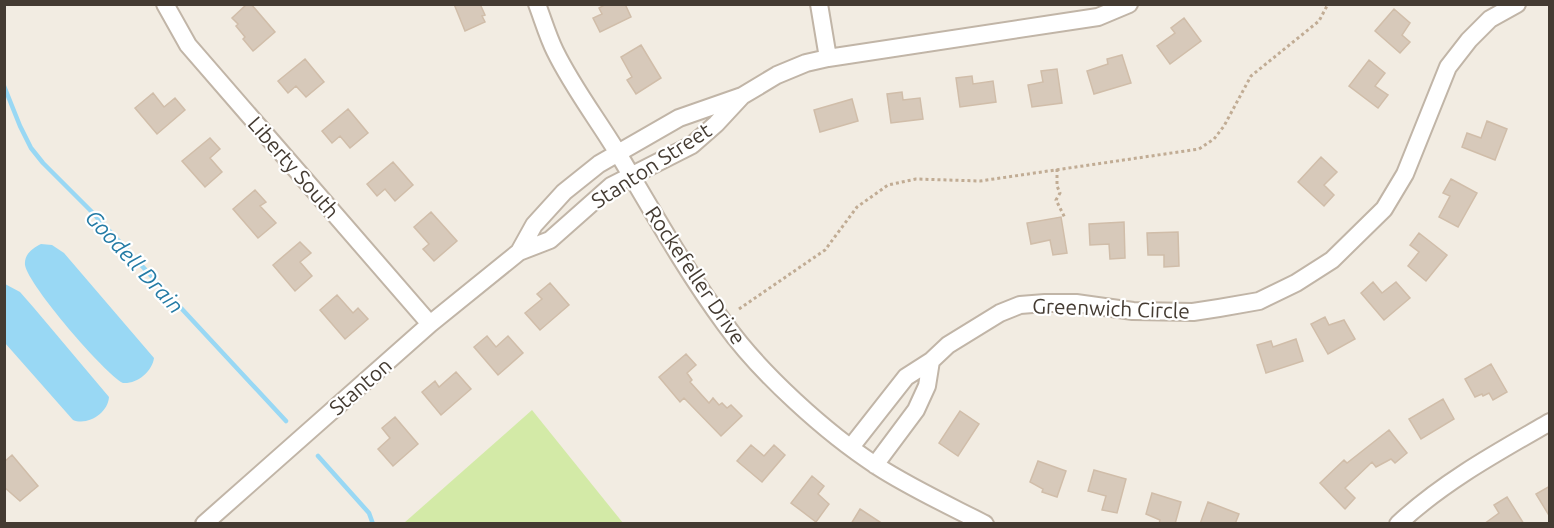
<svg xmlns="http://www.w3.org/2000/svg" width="1554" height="528" font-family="Ubuntu,sans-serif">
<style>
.green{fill:#d3eaa7}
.water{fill:#99d8f4}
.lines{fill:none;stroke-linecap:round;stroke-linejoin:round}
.stream{stroke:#99d8f4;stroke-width:4.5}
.building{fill:#d7c9ba;stroke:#d0bda9;stroke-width:1.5}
.street-casing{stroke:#c1b5a7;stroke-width:20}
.path{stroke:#c1ac94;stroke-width:3;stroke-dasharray:3 3;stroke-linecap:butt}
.street{stroke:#fff;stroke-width:16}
.labels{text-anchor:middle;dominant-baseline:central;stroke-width:4.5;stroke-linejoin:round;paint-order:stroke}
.street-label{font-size:21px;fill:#443b32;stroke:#fff}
.water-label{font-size:22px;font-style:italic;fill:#247ba5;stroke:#fff}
</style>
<rect width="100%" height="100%" fill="#f2ece2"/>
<path class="green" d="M 532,410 L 623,523 L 404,523 Z"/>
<path class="water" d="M 41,244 L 52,245 L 64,253 L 154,358 C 152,372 137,384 123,383 C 105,374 28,285 25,265 C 24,254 33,248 41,244 Z
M 5,284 L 20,292 L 34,308 L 109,397 C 108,413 88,426 73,420 L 5,343 Z"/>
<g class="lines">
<path class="stream" d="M 4,86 L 20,126 L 31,148 L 43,163 L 90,210 L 286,421
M 318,456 L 369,513 L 373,524"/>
</g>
<path class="building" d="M 247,4 L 251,4 L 275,32 L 253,51 L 243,39 L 245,37 L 236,26 L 238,24 L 232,18 Z
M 454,4 L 480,4 L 485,15 L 482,16 L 485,22 L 465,31 Z
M 606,4 L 625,4 L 631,17 L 600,32 L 593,18 L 602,14 L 599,8 Z
M 1394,9 L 1410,23 L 1402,35 L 1410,42 L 1400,53 L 1375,31 Z
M 1184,18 L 1201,41 L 1170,64 L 1157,46 L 1175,33 L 1171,28 Z
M 641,45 L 661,78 L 636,94 L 627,80 L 632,77 L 621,57 Z
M 1122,55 L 1131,83 L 1094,94 L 1087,71 L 1108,64 L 1107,59 Z
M 305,59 L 324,82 L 306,97 L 296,86 L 288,93 L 278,81 Z
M 1369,60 L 1385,73 L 1375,86 L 1388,95 L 1378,108 L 1349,86 Z
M 1057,69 L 1062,103 L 1032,107 L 1028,85 L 1043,82 L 1041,71 Z
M 972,76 L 973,84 L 993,81 L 996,102 L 960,107 L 956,78 Z
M 902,92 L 903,100 L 920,98 L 923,119 L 891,123 L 887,94 Z
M 153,93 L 164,107 L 175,98 L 185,110 L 157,134 L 135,108 Z
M 852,99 L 858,121 L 820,132 L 814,110 Z
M 348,109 L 368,133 L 350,148 L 340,136 L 332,143 L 322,131 Z
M 1487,121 L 1507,129 L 1495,160 L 1462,147 L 1467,133 L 1481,138 Z
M 210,138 L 220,149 L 210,158 L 222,172 L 205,187 L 182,161 Z
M 1321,157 L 1337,172 L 1324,185 L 1334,195 L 1324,206 L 1298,182 Z
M 393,162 L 413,185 L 395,201 L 385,189 L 377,196 L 367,184 Z
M 1451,179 L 1477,193 L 1458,227 L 1439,217 L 1450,196 L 1443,193 Z
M 255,190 L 266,202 L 260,206 L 276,223 L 258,238 L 233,209 Z
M 431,212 L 457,241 L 434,261 L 423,249 L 429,244 L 414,227 Z
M 1061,217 L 1067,253 L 1053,255 L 1050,240 L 1031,244 L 1027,223 Z
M 1124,222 L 1125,258 L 1110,259 L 1109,244 L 1090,245 L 1089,224 Z
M 1178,232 L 1179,266 L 1164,267 L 1164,255 L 1148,255 L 1147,233 Z
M 1419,233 L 1447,255 L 1426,281 L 1408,266 L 1419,252 L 1410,245 Z
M 300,242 L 311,253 L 300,262 L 312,276 L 295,291 L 273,265 Z
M 1373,282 L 1382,293 L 1396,282 L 1410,298 L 1384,320 L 1361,293 Z
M 550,283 L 569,305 L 540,330 L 525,313 L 542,299 L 537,294 Z
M 337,295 L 353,313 L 358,308 L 368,319 L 345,339 L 320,310 Z
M 1325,317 L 1329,325 L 1344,320 L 1355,339 L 1328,354 L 1311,324 Z
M 487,336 L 496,347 L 508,336 L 523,353 L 498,375 L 474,347 Z
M 1296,339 L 1303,361 L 1266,373 L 1257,345 L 1271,341 L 1273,347 Z
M 686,354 L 696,365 L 687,373 L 692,380 L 690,382 L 709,403 L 713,398 L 719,405 L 722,403 L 727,408 L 731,405 L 742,416 L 721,436 L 684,398 L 680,402 L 659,377 Z
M 1491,364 L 1507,392 L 1493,400 L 1489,393 L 1483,396 L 1482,394 L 1475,397 L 1465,379 Z
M 456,372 L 471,389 L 441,415 L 422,392 L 435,381 L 439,387 Z
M 1443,399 L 1454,419 L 1421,439 L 1409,419 Z
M 960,411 L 979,424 L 958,456 L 939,443 Z
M 395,417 L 418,444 L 393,466 L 378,449 L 390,438 L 382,428 Z
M 1389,430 L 1407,453 L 1395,463 L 1391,459 L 1376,467 L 1372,462 L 1345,488 L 1355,498 L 1345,509 L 1320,483 L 1344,460 L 1347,463 Z
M 751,445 L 764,456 L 774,445 L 785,455 L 762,482 L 737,461 Z
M 12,455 L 38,486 L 20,501 L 4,487 L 4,462 Z
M 1038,461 L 1066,471 L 1057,497 L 1042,492 L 1043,489 L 1030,482 Z
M 1094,470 L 1126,479 L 1117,513 L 1102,510 L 1106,496 L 1088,491 Z
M 812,476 L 824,486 L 818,494 L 829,504 L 816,522 L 791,503 Z
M 1550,486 L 1550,517 L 1536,494 Z
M 1152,493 L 1181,502 L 1175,524 L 1159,524 L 1160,520 L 1146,514 Z
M 1507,497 L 1524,524 L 1484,524 L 1499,513 L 1494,505 Z
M 1208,502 L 1239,514 L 1235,524 L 1200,524 Z
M 860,509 L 883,524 L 851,524 Z"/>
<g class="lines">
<g class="street-casing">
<path id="street" d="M 165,4 L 188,45 L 430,324
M 537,4 C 543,20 548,37 555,51 C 573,88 598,120 619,155 C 653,212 686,271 725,324 C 760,373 826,433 877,466 C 911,488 948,505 985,524
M 819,4 L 828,58
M 519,252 L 534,225 L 564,192 L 599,164 L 679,118 L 742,96 L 777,75 L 806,63 L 828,58 L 1098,17 L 1129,4
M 851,447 L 906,377 L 931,361 L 948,345 L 1000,313 L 1020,305 L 1045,303 L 1076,303 L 1133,311 L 1193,312 L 1219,308 L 1259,301 L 1296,283 L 1332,260 L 1384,209 L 1405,174 L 1448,67 L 1469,40 L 1490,19 L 1517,4
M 875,465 L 916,410 L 927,386 L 931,361
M 204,524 L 430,324 L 519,252 L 550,240 L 611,186 L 692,145 L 716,124 L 742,96
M 1398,524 C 1443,482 1496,453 1550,422"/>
</g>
<path class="path" d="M 1057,169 L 1057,186 L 1060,193 L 1056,200 L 1065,218
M 739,309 L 825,250 L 857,207 L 888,185 L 916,179 L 980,181 L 1199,149 L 1214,139 L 1224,126 L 1251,76 L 1319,21 L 1328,4"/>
<use href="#street" class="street"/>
</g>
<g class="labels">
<g class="street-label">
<text transform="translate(651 165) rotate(-33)">Stanton Street</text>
<text transform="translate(294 167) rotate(49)">Liberty South</text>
<text transform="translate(696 275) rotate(56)">Rockefeller Drive</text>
<text transform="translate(1111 308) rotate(2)">Greenwich Circle</text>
<text transform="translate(360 386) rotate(-41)">Stanton</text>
</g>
<g class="water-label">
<text transform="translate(135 261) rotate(47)">Goodell Drain</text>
</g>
</g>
<rect width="1554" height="528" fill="none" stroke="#443b32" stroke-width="12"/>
</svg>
